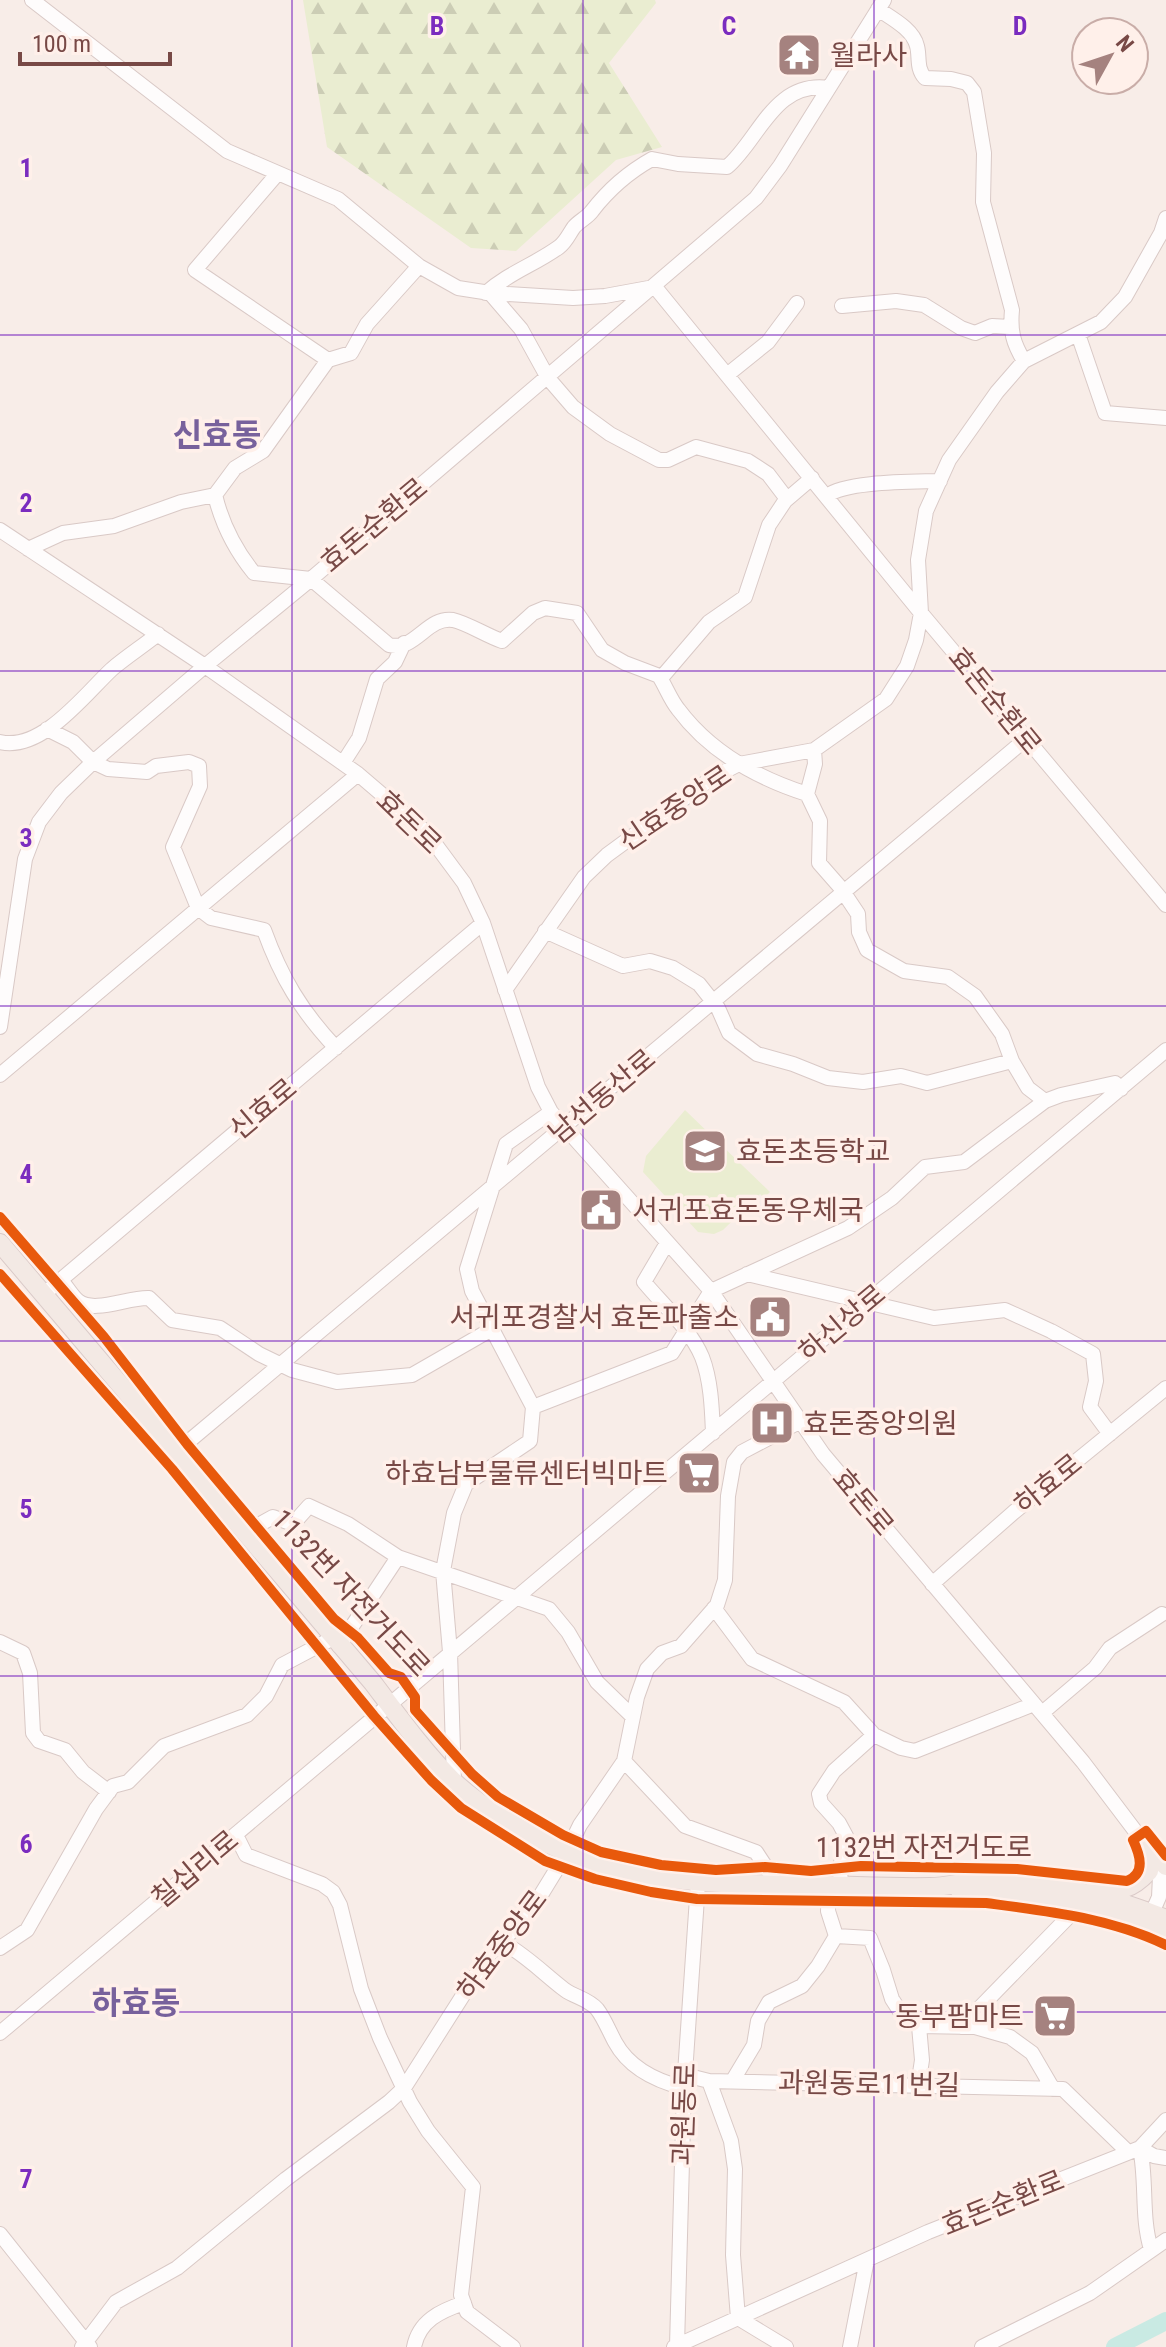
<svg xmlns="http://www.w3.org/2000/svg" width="1166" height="2347" font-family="'Roboto Condensed','Noto Sans KR',sans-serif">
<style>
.green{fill:#eaedd1}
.forest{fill:url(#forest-firs)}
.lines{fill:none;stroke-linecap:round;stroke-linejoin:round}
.river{stroke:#c9eae3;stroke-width:18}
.minor-casing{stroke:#d9c9c6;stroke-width:16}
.major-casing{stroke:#dacac8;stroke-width:20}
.minor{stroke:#fefcfc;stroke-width:14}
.major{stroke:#f3e9e4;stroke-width:18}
.cycleway-casing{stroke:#fff0ea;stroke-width:15}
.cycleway{stroke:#e8590c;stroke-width:10}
.grid{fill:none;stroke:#7b2cbf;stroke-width:2;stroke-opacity:0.55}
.labels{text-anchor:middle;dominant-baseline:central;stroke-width:7;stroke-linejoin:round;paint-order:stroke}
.poi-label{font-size:28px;fill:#784946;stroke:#fff0ea;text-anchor:start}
.street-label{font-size:28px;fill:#784946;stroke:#fff0ea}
.quarter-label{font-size:32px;font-weight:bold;fill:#77619c;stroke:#fff0ea}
.grid-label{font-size:26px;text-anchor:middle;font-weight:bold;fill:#7b2cbf;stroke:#fff0ea;stroke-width:7;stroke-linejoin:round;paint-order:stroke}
</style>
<defs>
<pattern id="forest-firs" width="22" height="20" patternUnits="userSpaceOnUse" patternTransform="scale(2)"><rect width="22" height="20" fill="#eaedd1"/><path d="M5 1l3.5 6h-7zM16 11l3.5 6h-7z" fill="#cccdb5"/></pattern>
</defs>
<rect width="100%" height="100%" fill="#f8ede8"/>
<path class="green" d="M 685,1110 L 770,1192 L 764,1198 L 760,1194 L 723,1230 L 714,1234 L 698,1232 L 643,1172 L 646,1156 Z"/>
<path class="forest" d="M 303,0 L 655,0 L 656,3 L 609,63 L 662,147 L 616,160 L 516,251 L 471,248 L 327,147 Z"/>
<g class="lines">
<path class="river" d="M 1115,2347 L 1166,2321"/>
<g class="minor-casing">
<path id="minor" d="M 32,0 L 227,151 L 338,199 L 419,266 L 458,288 L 490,293 L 573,298 L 605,296 L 654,287
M 878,9 C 891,18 913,29 917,46 C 920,57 916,68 925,78 L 951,79 L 967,83 L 974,92 L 984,153 L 983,202 L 1012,310 C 1010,331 1013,343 1024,361
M 278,173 L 195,270 L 328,360
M 655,287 L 921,613 L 1166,905
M 486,293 C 508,273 536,264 559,247 C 566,242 569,234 574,227 C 579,221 588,217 592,211 C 609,189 627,173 652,159 L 678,164 L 727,167 C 759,140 774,80 829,88
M 490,293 L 521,329 L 548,378 L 573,407 L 610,434 L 659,460 L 668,460 L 696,447 L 748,461 L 768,474 L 787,499
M 842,306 L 896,301 L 924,305 L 961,328 L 975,333 L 992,326 L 1010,327
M 1078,334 L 1105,413 L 1166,418
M 727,375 L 768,342 L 797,303
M 215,495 C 222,524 236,551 254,573 L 311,579 L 389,645 C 415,652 427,616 453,620 C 467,623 487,636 502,641 L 533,613 L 545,608 L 577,613 L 602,650 L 625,663 L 662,677 L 709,622 L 745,597 L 769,525 L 785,501 L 812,478
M 827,496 C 845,481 914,482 940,481
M 0,530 L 205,666 L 358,774 L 427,833 L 464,883 L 483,923 L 538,1087 L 551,1112 L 711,1291 L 823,1454 L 1083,1762 L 1142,1840 L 1160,1876 L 1159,1897 L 1148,1922
M 28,549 L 63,533 L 114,526 L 181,502 L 215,495 L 235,468 L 263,451 L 328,360 L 351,353 L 367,324 L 419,266
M 659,676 C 666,687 670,699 678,709 C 710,752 757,778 807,794
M 47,729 L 73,742 L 93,762 L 108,769 L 147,772 L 156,766 L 189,762 L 199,766 L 200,786 L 173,847 L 198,908 L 211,918 L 264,930 C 281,977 301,1011 336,1048
M 0,742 C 42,752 85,694 112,669 C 126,657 143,646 158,634
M 814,750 L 815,764 L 807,794 L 820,821 L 819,863 L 840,887 L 858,914 L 859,932 L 867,950 L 904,971 L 948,977 L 975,996 L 1002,1034 L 1012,1061 L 1028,1088 L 1045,1101
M 343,763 L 359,738 L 377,679 L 395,662 L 404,643
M 545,931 L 623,966 L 650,961 L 673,968 L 699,984 L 718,1008 L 729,1033 L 757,1054 L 793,1064 L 828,1078 L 863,1082 L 901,1076 L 927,1083 L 1012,1061
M 505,990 L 584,877 L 607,855 L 712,778 L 739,764 L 814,750 L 886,699 L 907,666 L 916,640 L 921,613 L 918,560 L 926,511 L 949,460 L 997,392 L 1024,361 L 1101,322 L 1125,297 L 1161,233 L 1166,218
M 0,1027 L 25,859 L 39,822 L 61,793 L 93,762 L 205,666 L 311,579 L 756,198 L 780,166 L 884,0
M 0,1075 L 358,774
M 667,1243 L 644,1282 C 663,1305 691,1330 702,1357 C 711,1380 712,1409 713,1433
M 747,1274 L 934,1318 L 1005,1310 L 1051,1331 L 1093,1354 L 1096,1381 L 1090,1407 L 1110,1434
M 61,1280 C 67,1287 72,1296 78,1301 C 94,1314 128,1297 149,1298 L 172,1320 L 220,1328 L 259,1354 L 292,1370 L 337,1382 L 412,1375 L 492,1329
M 44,1294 L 483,923
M 533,1407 L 672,1353 L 711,1291 L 848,1228 L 892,1198 L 925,1167 L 964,1162 L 1045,1101 L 1061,1095 L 1115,1083 L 1121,1089
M 176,1452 L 1026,739
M 244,1533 L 273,1517 L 293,1524 L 309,1506 L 348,1524 L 398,1557 L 549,1609 L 568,1632 L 597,1682 L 632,1716
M 932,1584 L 1014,1512 L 1166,1388
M 714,1608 L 752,1659 L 844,1702 L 874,1735 L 901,1748 L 915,1751 L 1034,1704
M 0,1642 L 23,1653 L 30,1673 L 33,1733 L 39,1741 L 65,1750 L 83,1772 L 109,1792
M 339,1646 L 398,1557
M 1042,1713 L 1095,1668 L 1110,1648 L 1162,1614
M 624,1761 L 685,1826 L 756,1852 L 777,1884
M 454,1782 L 450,1652 L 443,1571 L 454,1513 L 466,1484 L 530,1441 L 533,1407 L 472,1291 L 467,1269 L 506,1144 L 551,1112
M 236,1835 L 246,1855 L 322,1884 L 333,1892 L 340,1905 L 361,1989 L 380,2038 L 410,2102 L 428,2131 L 473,2187 L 461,2295 L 467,2312 L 513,2347
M 841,1886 L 840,1868 L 846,1836 L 839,1823 L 821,1803 L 819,1794 L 834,1771 L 874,1735
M 836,1936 L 870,1938 L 883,1970 L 892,1999 L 901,2013 L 919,2026 L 975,2027 L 1010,2037 L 1032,2053 L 1053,2089
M 502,1942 C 526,1955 544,1974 565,1990 C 575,1997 588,1999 597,2009 C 604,2018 609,2031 615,2042 C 629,2068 656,2081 684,2088
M 0,1948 L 27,1930 L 96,1809 L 113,1786 L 128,1782 L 164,1746 L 247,1715 L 266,1696 L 282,1665 L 333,1638
M 961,2027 L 1079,1906
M 0,2033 L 1166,1050
M 685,2075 L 709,2081 L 1063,2089 L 1127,2151
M 733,2080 L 754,2045 L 758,2021 L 769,2002 L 802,1986 L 818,1966 L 836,1936 L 828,1911 L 829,1886
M 709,2081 L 731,2141 L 735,2169 L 733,2255 L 738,2318 L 786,2347
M 918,2086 L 922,2060 L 919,2026
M 1140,2148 C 1147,2181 1141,2217 1151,2249
M 1140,2148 L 1154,2156 L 1166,2158
M 0,2234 L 90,2347
M 677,2346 L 684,2088 L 698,1883
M 82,2347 L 116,2302 L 177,2268 L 286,2179 L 389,2102 L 404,2088 L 488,1956 L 531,1911 L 566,1854 L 580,1825 L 624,1761 L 637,1697 L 647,1669 L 662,1653 L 681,1646 L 717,1605 L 725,1580 L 728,1496 L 734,1462 L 742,1452 L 801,1421
M 414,2347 C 419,2321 440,2311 464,2303
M 674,2347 L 928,2232 L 1140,2148 L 1166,2120
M 850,2347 L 867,2260
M 982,2347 L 1090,2293 L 1166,2240"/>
</g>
<g class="major-casing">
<path id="major" d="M 0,1243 L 373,1683 C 398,1716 424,1752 453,1781 C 472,1799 495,1814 517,1827 C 611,1884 697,1883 803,1885 C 845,1885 887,1888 930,1887 C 948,1887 966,1881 984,1881 C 1046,1882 1108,1895 1166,1919
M 1144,1841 L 1166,1866
M 1095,1887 C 1122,1891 1130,1891 1149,1871 L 1142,1840
M 960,1891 C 1034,1902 1098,1901 1166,1938"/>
</g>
<use href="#minor" class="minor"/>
<use href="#major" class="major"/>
<g class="cycleway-casing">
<path id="cycleway" d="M 0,1217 L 104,1337 L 187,1444 L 334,1619 L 358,1638 L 389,1673 L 401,1677 L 415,1697 L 415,1710 L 472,1774 L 498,1797 L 563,1835 L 601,1852 L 661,1865 L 716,1870 L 765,1867 L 811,1871 L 861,1866 L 1017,1869 L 1127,1881 C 1146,1873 1140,1855 1133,1840 L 1146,1831 L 1166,1856
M 0,1274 L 172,1469 L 374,1716 L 431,1780 L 461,1808 L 545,1861 L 595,1879 L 651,1892 L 697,1899 L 986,1903 C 1047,1911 1110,1918 1166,1945"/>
</g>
<use href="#cycleway" class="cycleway"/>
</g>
<path class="grid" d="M 292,0 L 292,2347M 583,0 L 583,2347M 874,0 L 874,2347M 0,335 L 1166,335M 0,671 L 1166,671M 0,1006 L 1166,1006M 0,1341 L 1166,1341M 0,1676 L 1166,1676M 0,2012 L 1166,2012"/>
<defs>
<g id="temple-square" transform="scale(2.3)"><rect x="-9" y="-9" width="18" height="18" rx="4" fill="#a5827f" stroke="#fff0ea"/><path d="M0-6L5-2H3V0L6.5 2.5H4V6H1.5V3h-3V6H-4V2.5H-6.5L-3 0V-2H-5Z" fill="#fff"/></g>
<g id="school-square" transform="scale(2.3)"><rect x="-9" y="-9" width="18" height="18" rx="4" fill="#a5827f" stroke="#fff0ea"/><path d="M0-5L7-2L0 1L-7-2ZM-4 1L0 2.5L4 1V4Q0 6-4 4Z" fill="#fff"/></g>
<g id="civic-square" transform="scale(2.3)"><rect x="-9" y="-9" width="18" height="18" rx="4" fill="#a5827f" stroke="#fff0ea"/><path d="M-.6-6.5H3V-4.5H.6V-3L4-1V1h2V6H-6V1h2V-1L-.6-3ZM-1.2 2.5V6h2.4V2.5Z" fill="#fff"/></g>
<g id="hospital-square" transform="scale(2.3)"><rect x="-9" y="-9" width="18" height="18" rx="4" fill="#a5827f" stroke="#fff0ea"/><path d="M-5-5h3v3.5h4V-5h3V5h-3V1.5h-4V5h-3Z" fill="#fff"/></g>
<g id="supermarket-square" transform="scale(2.3)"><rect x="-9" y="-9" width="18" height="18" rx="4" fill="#a5827f" stroke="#fff0ea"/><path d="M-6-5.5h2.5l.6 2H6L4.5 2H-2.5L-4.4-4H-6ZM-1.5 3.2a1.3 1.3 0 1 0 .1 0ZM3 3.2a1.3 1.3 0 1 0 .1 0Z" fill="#fff"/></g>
</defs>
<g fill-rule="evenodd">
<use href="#temple-square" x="799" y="55"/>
<use href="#school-square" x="705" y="1151"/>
<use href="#civic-square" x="601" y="1210"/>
<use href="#civic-square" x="770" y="1317"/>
<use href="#hospital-square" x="772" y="1423"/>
<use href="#supermarket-square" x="699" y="1473"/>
<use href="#supermarket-square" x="1055" y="2016"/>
</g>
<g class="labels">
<g class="poi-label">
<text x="830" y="55">월라사</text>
<text x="736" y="1151">효돈초등학교</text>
<text x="632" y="1210">서귀포효돈동우체국</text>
<text x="739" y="1317" text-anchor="end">서귀포경찰서 효돈파출소</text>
<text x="803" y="1423">효돈중앙의원</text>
<text x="668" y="1473" text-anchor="end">하효남부물류센터빅마트</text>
<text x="1024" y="2016" text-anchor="end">동부팜마트</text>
</g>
<g class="street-label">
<text transform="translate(374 525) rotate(-40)">효돈순환로</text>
<text transform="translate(995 701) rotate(51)">효돈순환로</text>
<text transform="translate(675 808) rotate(-34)">신효중앙로</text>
<text transform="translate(409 822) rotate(44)">효돈로</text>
<text transform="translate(602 1096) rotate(-40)">남선동산로</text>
<text transform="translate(263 1109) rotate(-40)">신효로</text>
<text transform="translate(842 1323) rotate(-40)">하신상로</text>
<text transform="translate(1048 1484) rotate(-39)">하효로</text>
<text transform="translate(863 1502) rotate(50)">효돈로</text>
<text transform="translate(351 1593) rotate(47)">1132번 자전거도로</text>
<text x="924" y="1847">1132번 자전거도로</text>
<text transform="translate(195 1869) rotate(-40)">칠십리로</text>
<text transform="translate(502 1945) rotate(-53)">하효중앙로</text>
<text transform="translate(869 2084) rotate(1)">과원동로11번길</text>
<text transform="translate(684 2114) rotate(-88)">과원동로</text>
<text transform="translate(1003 2203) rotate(-22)">효돈순환로</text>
</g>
<g class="quarter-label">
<text x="217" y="435">신효동</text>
<text x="136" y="2003">하효동</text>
</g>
</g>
<g class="grid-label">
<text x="437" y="35">B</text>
<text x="729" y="35">C</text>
<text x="1020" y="35">D</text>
<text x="26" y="177">1</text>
<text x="26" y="512">2</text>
<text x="26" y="847">3</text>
<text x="26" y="1183">4</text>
<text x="26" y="1518">5</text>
<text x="26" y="1853">6</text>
<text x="26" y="2188">7</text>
</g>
<g transform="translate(1110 56) rotate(50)"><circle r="38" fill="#fff0ea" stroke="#c9ada8" stroke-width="2"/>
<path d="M0-6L14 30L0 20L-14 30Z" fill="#a5827f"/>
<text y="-12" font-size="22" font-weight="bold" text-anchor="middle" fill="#784946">N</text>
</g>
<path d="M20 52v12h150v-12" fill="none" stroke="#784946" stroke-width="4"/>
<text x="32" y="52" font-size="24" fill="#784946" stroke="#fff0ea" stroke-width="6" paint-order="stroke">100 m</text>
</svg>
